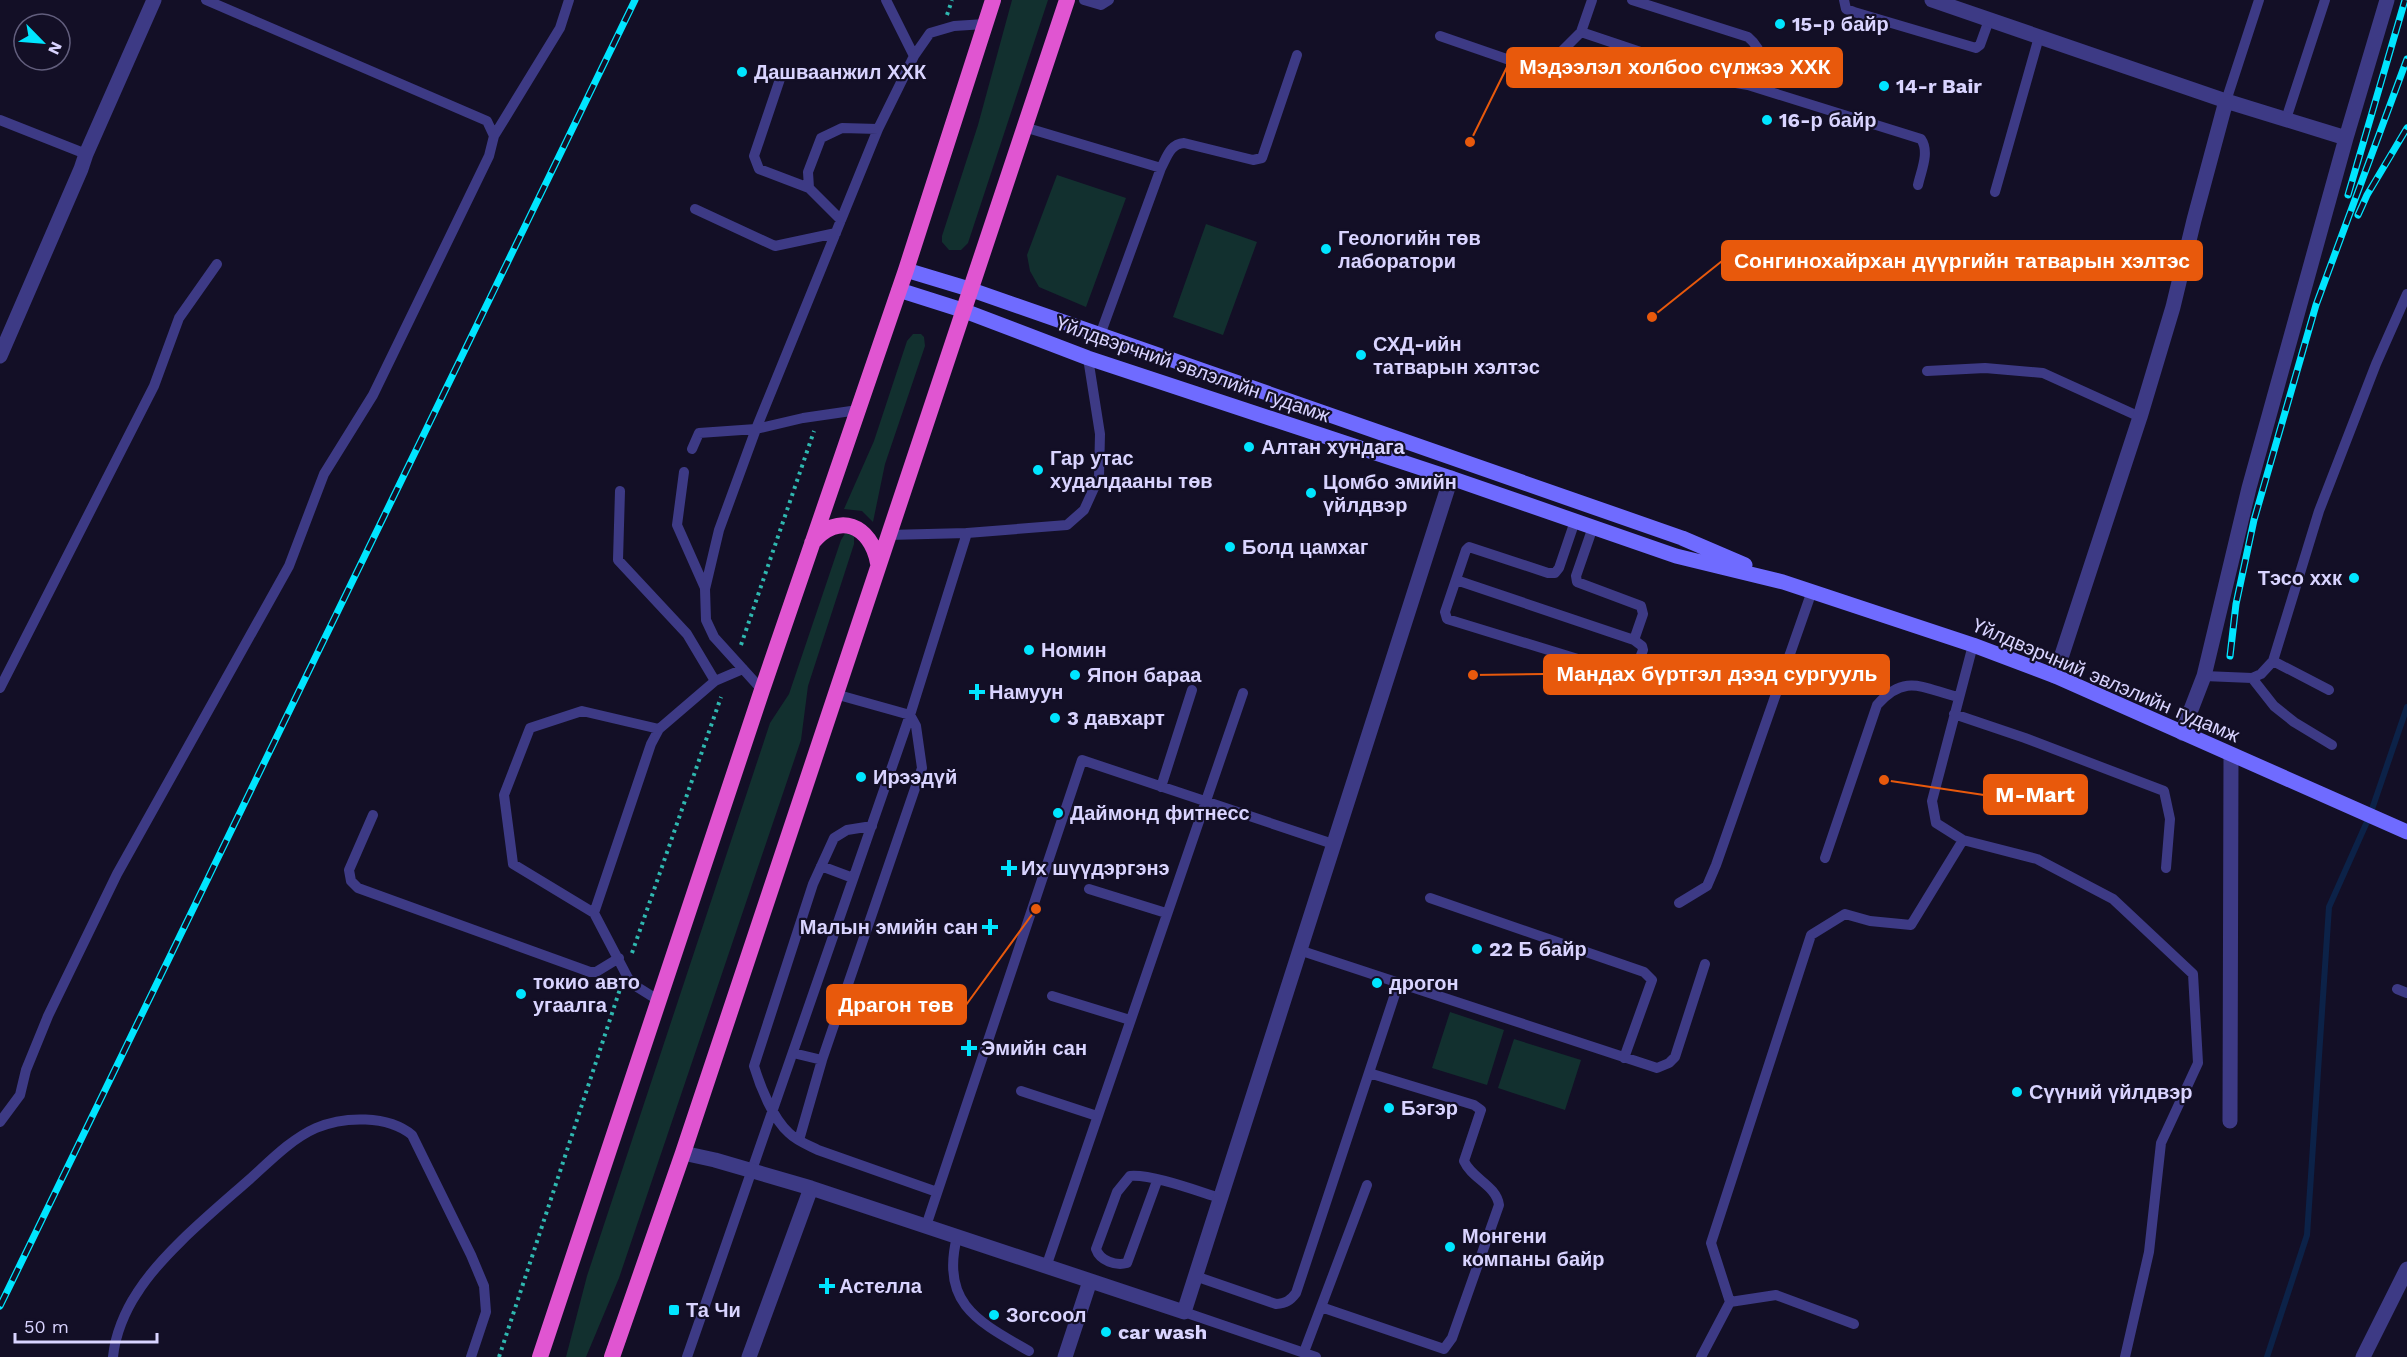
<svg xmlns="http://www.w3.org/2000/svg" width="2407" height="1357" font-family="'Work Sans',sans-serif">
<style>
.green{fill:#12302f}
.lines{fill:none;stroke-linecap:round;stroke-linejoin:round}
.stream{stroke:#0c2248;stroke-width:6}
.path{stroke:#2fb8b0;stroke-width:4;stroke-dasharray:3 4.5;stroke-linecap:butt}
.service{stroke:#3d3a85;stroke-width:10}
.minor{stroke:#3d3a85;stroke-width:15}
.secondary{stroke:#6f6bff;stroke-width:15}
.trunk{stroke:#e055d1;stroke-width:16}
.rail-casing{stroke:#00e5ff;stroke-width:7}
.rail{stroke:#130f26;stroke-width:4.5;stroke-dasharray:14;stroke-linecap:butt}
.poi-dot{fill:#00e5ff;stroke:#130f26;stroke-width:2}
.labels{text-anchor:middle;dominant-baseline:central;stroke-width:4.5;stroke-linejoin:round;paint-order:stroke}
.poi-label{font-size:20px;font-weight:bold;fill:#d9d4ff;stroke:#130f26;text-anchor:start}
.street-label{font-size:20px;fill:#d9d4ff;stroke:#130f26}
.leader{fill:none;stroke:#e8590c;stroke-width:2}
.callout-dot{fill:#e8590c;stroke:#130f26;stroke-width:2}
.callout{fill:#e8590c;stroke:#e8590c;stroke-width:2}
.callout-label{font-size:21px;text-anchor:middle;font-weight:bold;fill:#fff}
</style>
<rect width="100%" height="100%" fill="#130f26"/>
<path class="green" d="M 1012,0 L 1048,0 L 968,243 L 961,250 L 949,250 L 942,242 L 942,236 L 978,125 Z
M 1057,175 L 1126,198 L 1086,307 L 1039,287 L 1030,271 L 1027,255 Z
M 1206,224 L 1257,242 L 1223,335 L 1173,317 Z
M 913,334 L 921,334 L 924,337 L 925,346 L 885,464 L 873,522 L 862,511 L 844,509 L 874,441 L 907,341 Z
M 846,532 L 854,535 L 854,544 L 808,686 L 801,740 L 619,1278 L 586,1357 L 566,1357 L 587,1276 L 770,723 L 789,694 L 841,540 Z
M 1450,1012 L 1504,1030 L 1487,1085 L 1432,1068 Z
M 1514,1039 L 1581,1060 L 1565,1110 L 1498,1088 Z"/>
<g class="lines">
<path class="stream" d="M 2267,1357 L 2307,1235 L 2329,907 L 2370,815 L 2407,707"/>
<path class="path" d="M 947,15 L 952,0
M 741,645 L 814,431
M 632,953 L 721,697
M 499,1357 L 620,989"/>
<path class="service" d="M 886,0 L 914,56
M 1084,0 L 1101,5 L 1109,0
M 1844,0 L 1846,9 L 1854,12 L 1976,48 L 1980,45 L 1989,20
M 1581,32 L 1730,82 L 1748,85 C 1763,69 1766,52 1748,37 L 1632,0
M 1440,36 L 1524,65 L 1544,64 L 1561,52 L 1581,32 L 1592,0
M 780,79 L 754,156 L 759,169 L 809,188
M 1748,85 L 1921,139 C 1930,152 1921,171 1918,185
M 2226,101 L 2259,0
M 2286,119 L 2325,0
M 0,120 L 86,154
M 1024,127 L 1161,168 C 1167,157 1170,144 1184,143 L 1253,160 L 1262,158 L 1297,55
M 494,136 L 560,28 L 569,0
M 1995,192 L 2039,37
M 695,209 L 775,246 L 836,233
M 841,220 L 809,188 L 808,172 L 821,138 L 842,128 L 878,129
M 1100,335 L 1161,168
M 1927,371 L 1985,368 L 2043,373 L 2140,417
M 692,449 L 699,433 L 756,429 L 803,418 L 858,410
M 684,472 L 677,525 L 705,588
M 620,491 L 618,560 L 687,634 L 715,681
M 1593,527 L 1576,576 L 1577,582 L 1641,606 L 1643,614 L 1634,640
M 888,535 L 967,533
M 1456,580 L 1634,640 L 1642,646 L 1643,650 L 1633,676 L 1447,619 L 1445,612 L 1466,550 L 1469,547 L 1548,573 L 1555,573 L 1559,568 L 1575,521
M 1973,645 L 1932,801 L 1936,823 L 1963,840 L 2037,859 L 2113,899 L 2193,974 L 2198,1063 L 2161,1143 L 2149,1252 L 2125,1357
M 2273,661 L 2329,690
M 2204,676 L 2252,678 L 2261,674 L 2273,661 L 2319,511 L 2376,364 L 2407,294
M 2252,678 L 2274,706 L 2294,722 L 2332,745
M 0,688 L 154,386 L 179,318 L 217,264
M 762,690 L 714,637 L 706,620 L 705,589 L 719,530 L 756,429 L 878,129 L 914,56 L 930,33 L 954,26 L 985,24
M 1954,714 L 2025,738 L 2164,791 L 2170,819 L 2166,868
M 1161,787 L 1192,690
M 373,815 L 349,870 L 351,881 L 358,888 L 590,972 L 596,972 L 619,958
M 872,826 L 847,830 L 834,838 L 813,884 L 754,1066 C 760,1086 773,1119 789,1133 C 797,1141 808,1145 818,1150 L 937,1192
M 1825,858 L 1877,705 C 1905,673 1922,688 1958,697
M 821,866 L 853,878
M 1089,889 L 1166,913
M 1430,898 L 1644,972 L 1652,980 L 1624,1058
M 1679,903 L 1707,886 L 1716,865 L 1812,591
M 594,913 L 513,864 L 504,795 L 530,728 L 582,711 L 659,729
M 1299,950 L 1657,1068 L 1669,1063 L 1675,1057 L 1705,964
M 2397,989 L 2407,993
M 1052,996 L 1130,1020
M 658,1000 L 634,985 L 628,978 L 594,913 L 651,744 L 659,729 L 715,681 L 743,669
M 793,1053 L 822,1060
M 1021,1091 L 1097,1116
M 0,1122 L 20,1095 L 26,1070 L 48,1016 L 117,874 L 289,566 L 324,474 L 373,395 L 489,156 L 494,136 L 487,121 L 206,0
M 799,1140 L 822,1060 L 922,768 L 916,726 L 910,715 L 835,694
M 1157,1181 L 1127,1263 C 1116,1266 1100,1261 1096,1249 L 1117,1192 L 1130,1176 C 1152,1174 1197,1191 1220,1198
M 1367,1185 L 1321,1307 L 1444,1349 L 1452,1338 L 1499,1205 C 1496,1185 1472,1179 1464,1161 L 1481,1110 L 1474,1105 L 1369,1073
M 926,1226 L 1082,760 L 1333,844
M 957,1237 C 940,1304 979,1322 1029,1351
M 1046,1267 L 1243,693
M 1195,1276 L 1276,1304 C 1286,1303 1290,1301 1296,1293 L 1399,982
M 1730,1302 L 1711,1243 L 1811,935 L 1845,914 L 1870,921 L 1911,925 L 1963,840
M 1184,1312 L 1316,1357
M 1304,1352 L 1321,1307
M 113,1357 C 115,1335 125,1311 137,1293 C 162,1253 215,1210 250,1179 C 270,1161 291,1139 316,1128 C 344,1116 388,1115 412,1135 L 471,1255 L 484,1286 L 486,1312 L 471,1357
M 687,1357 L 910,715 L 967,533 L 1067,525 L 1084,510 L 1099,477 L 1100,434 L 1088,358
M 1701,1357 L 1730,1302 L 1776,1295 L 1854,1324"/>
<path class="minor" d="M 1932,0 L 2226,101 L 2346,138
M 0,356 L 81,169 L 86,154 L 154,0
M 2055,676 L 2140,417 L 2173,307 L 2194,220 L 2226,101
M 2182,733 L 2204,676 L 2249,488 L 2346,138 L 2387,0
M 2230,1121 L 2231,755
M 683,1153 L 715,1160 L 811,1188 L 1184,1312 L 1451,478
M 749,1357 L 811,1188
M 1065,1357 L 1090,1281
M 2363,1357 L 2407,1269"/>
<path class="secondary" d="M 906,270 L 969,289 L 1682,538 L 1745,565
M 899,290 L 962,310 L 1088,358 L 1451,478 L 1676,556 L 1783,582 L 1973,645 L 2055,676 L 2407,832"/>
<path class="trunk" d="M 812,543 C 838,511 871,525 878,563
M 540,1357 L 762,690 L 906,270 L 993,0
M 612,1357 L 683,1153 L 1067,0"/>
<g class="rail-casing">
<path id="rail" d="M 2348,195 L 2405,0
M 2358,215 L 2367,195 L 2407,128
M 2230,656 L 2236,604 L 2254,520 L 2316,305 L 2407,59
M 0,1306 L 635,0"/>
</g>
<use href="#rail" class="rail"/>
</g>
<g class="poi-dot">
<circle cx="1780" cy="24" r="6"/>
<circle cx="742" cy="72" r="6"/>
<circle cx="1884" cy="86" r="6"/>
<circle cx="1767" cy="120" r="6"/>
<circle cx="1326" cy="249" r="6"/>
<circle cx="1361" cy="355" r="6"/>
<circle cx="1249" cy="447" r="6"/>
<circle cx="1038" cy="470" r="6"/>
<circle cx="1311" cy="493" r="6"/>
<circle cx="1230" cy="547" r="6"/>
<circle cx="2354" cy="578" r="6"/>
<circle cx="1029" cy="650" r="6"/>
<circle cx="1075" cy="675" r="6"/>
<path d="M974 683h6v6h6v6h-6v6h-6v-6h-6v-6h6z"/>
<circle cx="1055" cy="718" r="6"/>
<circle cx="861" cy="777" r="6"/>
<circle cx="1058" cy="813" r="6"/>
<path d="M1006 859h6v6h6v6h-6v6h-6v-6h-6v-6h6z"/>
<path d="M987 918h6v6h6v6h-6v6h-6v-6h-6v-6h6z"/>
<circle cx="1477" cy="949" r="6"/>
<circle cx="1377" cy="983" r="6"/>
<circle cx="521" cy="994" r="6"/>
<path d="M966 1039h6v6h6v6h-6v6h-6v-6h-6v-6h6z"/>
<circle cx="2017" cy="1092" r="6"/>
<circle cx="1389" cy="1108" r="6"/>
<circle cx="1450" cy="1247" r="6"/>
<path d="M824 1277h6v6h6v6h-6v6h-6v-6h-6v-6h6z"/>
<rect x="668" y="1304" width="12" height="12" rx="3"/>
<circle cx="994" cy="1315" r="6"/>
<circle cx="1106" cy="1332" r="6"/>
</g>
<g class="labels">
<g class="poi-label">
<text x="1792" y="24">15-р байр</text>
<text x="754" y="72">Дашваанжил ХХК</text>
<text x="1896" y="86">14-r Bair</text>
<text x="1779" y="120">16-р байр</text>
<text x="1338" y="238">Геологийн төв<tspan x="1338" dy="23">лаборатори</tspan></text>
<text x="1373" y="344">СХД-ийн<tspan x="1373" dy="23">татварын хэлтэс</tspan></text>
<text x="1261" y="447">Алтан хундага</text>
<text x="1050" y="458">Гар утас<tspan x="1050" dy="23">худалдааны төв</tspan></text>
<text x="1323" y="482">Цомбо эмийн<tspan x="1323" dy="23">үйлдвэр</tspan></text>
<text x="1242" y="547">Болд цамхаг</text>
<text x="2342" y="578" text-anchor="end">Тэсо ххк</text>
<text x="1041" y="650">Номин</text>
<text x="1087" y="675">Япон бараа</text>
<text x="989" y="692">Намуун</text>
<text x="1067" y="718">3 давхарт</text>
<text x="873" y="777">Ирээдүй</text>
<text x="1070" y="813">Даймонд фитнесс</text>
<text x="1021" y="868">Их шүүдэргэнэ</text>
<text x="978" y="927" text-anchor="end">Малын эмийн сан</text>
<text x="1489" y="949">22 Б байр</text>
<text x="533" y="982">токио авто<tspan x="533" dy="23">угаалга</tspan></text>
<text x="1389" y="983">дрогон</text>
<text x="981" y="1048">Эмийн сан</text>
<text x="2029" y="1092">Сүүний үйлдвэр</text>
<text x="1401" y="1108">Бэгэр</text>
<text x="1462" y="1236">Монгени<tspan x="1462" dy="23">компаны байр</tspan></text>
<text x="839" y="1286">Астелла</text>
<text x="686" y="1310">Та Чи</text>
<text x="1006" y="1315">Зогсоол</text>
<text x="1118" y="1332">car wash</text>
</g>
<g class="street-label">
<text transform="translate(1193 369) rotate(19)">Үйлдвэрчний эвлэлийн гудамж</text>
<text transform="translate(2106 680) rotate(23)">Үйлдвэрчний эвлэлийн гудамж</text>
</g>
</g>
<path class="leader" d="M1470 142L1507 67M1652 317L1722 261M1473 675L1544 674M1884 780L1984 795M1036 909L966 1005"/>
<g class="callout-dot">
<circle cx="1470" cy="142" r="6"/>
<circle cx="1652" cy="317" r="6"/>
<circle cx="1473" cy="675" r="6"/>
<circle cx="1884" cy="780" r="6"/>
<circle cx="1036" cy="909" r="6"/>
</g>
<g class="callout">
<rect x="1507" y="48" width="335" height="39" rx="6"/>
<rect x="1722" y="241" width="480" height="39" rx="6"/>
<rect x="1544" y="655" width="345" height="39" rx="6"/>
<rect x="1984" y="775" width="103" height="39" rx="6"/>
<rect x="827" y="985" width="139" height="39" rx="6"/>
</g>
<g class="callout-label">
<text x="1675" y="74">Мэдээлэл холбоо сүлжээ ХХК</text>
<text x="1962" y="268">Сонгинохайрхан дүүргийн татварын хэлтэс</text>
<text x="1717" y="681">Мандах бүртгэл дээд сургууль</text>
<text x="2035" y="802">M-Mart</text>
<text x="896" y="1012">Драгон төв</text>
</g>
<g transform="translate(42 42) rotate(115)"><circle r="28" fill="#130f26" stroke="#625e7d" stroke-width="1.5"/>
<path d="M0-4.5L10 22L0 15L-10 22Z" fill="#00e5ff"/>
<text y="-9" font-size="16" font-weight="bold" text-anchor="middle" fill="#d9d4ff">N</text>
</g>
<path d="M15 1333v9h142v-9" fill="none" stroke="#d9d4ff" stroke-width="3"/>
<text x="24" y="1333" font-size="18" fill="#d9d4ff" stroke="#130f26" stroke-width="4.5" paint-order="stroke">50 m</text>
</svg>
